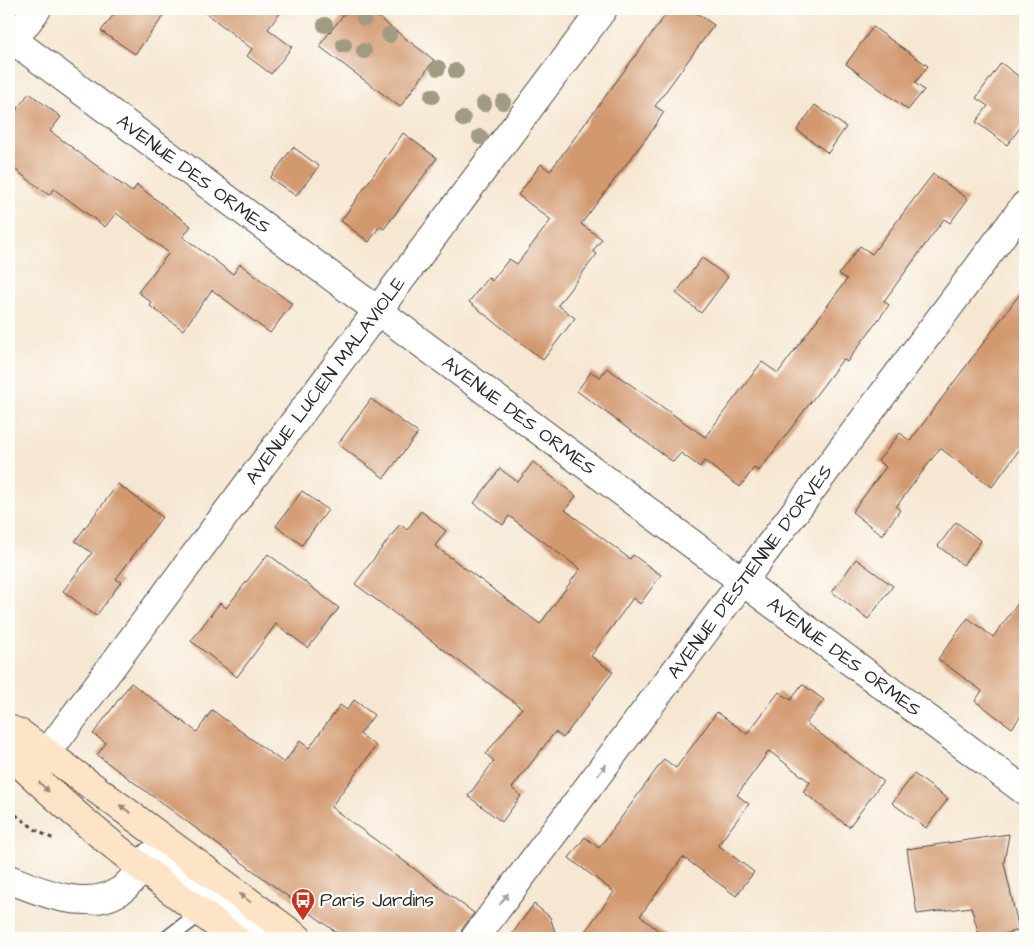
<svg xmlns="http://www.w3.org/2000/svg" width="1034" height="947" font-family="'Architects Daughter',sans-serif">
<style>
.building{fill:#d2986e}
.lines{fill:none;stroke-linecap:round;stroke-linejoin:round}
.service-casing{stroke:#494744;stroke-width:18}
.minor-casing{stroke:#494744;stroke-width:30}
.secondary-casing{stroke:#494744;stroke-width:30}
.path{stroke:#494744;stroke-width:3;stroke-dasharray:4 4;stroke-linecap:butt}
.service{stroke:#fff;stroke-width:15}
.minor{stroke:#fff;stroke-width:28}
.secondary{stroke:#fee4c6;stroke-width:28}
.tree{fill:#a09b82}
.oneway{fill:#a0a0a0}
.oneway2{fill:#948878}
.labels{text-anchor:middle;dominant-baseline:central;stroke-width:4.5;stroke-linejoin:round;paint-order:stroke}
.street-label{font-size:19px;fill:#2b2b2b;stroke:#fdfcf7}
.poi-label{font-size:19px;fill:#2b2b2b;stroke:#fdfcf7;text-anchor:start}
</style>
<rect width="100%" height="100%" fill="#fdfcf7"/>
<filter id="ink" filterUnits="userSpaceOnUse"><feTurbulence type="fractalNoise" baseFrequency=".02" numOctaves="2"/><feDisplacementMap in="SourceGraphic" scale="10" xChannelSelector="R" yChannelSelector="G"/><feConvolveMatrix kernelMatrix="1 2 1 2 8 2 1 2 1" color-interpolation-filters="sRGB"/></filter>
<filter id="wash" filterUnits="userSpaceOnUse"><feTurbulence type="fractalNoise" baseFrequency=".0096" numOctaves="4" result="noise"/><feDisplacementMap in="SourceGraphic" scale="20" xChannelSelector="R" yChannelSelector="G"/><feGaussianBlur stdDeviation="1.12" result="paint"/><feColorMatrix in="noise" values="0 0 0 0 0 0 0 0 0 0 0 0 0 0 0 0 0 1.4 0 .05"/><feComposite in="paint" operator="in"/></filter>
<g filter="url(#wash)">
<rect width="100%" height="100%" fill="#f6e7d2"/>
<g id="blocks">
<path class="building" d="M 118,9 L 169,9 L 135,54 L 101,31 Z
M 201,9 L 283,9 L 268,29 L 292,47 L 271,74 L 247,56 L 252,49 Z
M 348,9 L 367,9 L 434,60 L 400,107 L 319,46 Z
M 670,9 L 691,9 L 714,25 L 655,106 L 664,112 L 653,129 L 581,224 L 602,239 L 593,251 L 597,254 L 558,305 L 575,318 L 543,360 L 469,302 L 488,277 L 492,281 L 509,259 L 517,264 L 551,220 L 518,195 L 541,164 L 550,171 Z
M 873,27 L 928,66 L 915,83 L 924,90 L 908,110 L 846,64 Z
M 1001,63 L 1025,81 L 1025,121 L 1007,145 L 976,122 L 988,106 L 976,98 Z
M 29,93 L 61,117 L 50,131 L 132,192 L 137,185 L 191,226 L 183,237 L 233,274 L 240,264 L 292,304 L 270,333 L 212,290 L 183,330 L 150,306 L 152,303 L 138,292 L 169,253 L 116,213 L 105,227 L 54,189 L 49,195 L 9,165 L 9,120 Z
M 815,105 L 846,127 L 828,153 L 797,130 Z
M 403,133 L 437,158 L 384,229 L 380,226 L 369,242 L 341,221 Z
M 293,147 L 319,166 L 296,196 L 270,178 Z
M 933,174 L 968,199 L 950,223 L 944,219 L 884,301 L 889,305 L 847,362 L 843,359 L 759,471 L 754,468 L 740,487 L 704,461 L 700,467 L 681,453 L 673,462 L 577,391 L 591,372 L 600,377 L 607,368 L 705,437 L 762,362 L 778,373 L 847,279 L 839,274 L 860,246 L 872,254 Z
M 702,258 L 728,277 L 701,313 L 676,293 Z
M 1025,287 L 1025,442 L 992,487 L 940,448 L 896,507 L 900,510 L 882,535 L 852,512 L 886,467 L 878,461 L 900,433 L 910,441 Z
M 371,399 L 418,433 L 384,478 L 338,444 Z
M 533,462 L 576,496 L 565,510 L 630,559 L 633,555 L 661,575 L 640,604 L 633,598 L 591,656 L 613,672 L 563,738 L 555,732 L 512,788 L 521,796 L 502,822 L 468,796 L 494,761 L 486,754 L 522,708 L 355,584 L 400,524 L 407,530 L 421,511 L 446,531 L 435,546 L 540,624 L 580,569 L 509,516 L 503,525 L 474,503 L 500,469 L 518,482 Z
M 118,484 L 162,517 L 116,579 L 121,582 L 96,616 L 63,591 L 92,553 L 75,541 Z
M 302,491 L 328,510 L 302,545 L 276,526 Z
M 956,522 L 981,541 L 963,565 L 938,546 Z
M 268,554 L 339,608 L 308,648 L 276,624 L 237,677 L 191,641 L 220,603 L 226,608 Z
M 856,559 L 893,586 L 868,619 L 832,592 Z
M 1025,594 L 1025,710 L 1012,728 L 975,701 L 982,691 L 938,659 L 968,618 L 993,637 Z
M 131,683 L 197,732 L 212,710 L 284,763 L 300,741 L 309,748 L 340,705 L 347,710 L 354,700 L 374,715 L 360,734 L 376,746 L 331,807 L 474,913 L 462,929 L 460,938 L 344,938 L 97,755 L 106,743 L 93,734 Z
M 802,684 L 824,700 L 806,723 L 883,781 L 849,827 L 803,792 L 810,782 L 769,751 L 737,795 L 749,804 L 718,845 L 754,872 L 736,896 L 683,857 L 640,916 L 668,938 L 580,938 L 614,892 L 569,858 L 585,837 L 599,848 L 664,759 L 676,768 L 717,712 L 747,734 L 779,692 L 791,700 Z
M 914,774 L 948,799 L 926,828 L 892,803 Z
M 1009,834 L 1004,863 L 1019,930 L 988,938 L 980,938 L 971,907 L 917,914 L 907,849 Z
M 534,904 L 550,917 L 557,938 L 509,938 Z"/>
</g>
</g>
<g filter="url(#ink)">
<use href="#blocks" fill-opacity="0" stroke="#494744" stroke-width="1"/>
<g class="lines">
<g class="service-casing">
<path id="service" d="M 168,938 L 190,921 L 198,911"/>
</g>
<g class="minor-casing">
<g id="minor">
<path id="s1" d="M 13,40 L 1025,791"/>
<path d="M 9,46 L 37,9"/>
<path id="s2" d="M 47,753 L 603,9"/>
<path d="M 9,879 C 41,892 86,912 120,891 C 133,882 141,868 150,856 L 235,921 L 244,923 L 273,920"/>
<path id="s3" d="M 475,938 L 1025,205"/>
</g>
</g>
<g class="secondary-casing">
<path id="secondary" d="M 9,729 L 21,734 L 47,753 L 298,938
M 9,753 C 79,822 156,880 235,938"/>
</g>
<path class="path" d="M 9,810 L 39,832 L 56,840"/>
<use href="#service" class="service"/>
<use href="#minor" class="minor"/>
<use href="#secondary" class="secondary"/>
</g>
<g class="tree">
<circle cx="364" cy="18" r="8"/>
<circle cx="325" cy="25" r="8"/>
<circle cx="389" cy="35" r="8"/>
<circle cx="344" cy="45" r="8"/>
<circle cx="364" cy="51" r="8"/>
<circle cx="438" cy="68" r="8"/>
<circle cx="456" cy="71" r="8"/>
<circle cx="432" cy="96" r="8"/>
<circle cx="503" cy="102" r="8"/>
<circle cx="484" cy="104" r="8"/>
<circle cx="463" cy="119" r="8"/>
<circle cx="480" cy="137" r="8"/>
</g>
<defs><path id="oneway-solid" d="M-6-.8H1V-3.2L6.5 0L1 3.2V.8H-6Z" transform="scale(1.25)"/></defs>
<g class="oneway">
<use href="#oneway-solid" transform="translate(602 770) rotate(-53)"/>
<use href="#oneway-solid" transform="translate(504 899) rotate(-53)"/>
</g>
<g class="oneway2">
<use href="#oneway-solid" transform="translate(44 787) rotate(44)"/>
<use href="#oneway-solid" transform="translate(125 809) rotate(-144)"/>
<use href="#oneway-solid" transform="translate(245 898) rotate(-143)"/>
</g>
</g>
<defs>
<g id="bus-pin" transform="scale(1.25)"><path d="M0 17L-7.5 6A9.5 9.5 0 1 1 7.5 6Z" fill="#c8321e" stroke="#fdfcf7"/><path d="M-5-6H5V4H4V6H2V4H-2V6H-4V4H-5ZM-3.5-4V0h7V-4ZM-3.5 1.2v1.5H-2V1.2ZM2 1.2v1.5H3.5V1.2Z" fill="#fff"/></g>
</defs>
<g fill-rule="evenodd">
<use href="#bus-pin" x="303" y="900"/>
</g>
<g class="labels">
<g class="street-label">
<text stroke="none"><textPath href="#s1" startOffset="225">AVENUE DES ORMES</textPath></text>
<text stroke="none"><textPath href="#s2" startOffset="465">AVENUE LUCIEN MALAVIOLE</textPath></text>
<text stroke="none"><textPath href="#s1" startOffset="630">AVENUE DES ORMES</textPath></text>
<text stroke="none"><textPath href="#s3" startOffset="458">AVENUE D'ESTIENNE D'ORVES</textPath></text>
<text stroke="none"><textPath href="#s1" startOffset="1035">AVENUE DES ORMES</textPath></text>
</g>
<g class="poi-label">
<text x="320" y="900">Paris Jardins</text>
</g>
</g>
<rect width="1034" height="947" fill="none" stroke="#fdfcf7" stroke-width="30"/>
</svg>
